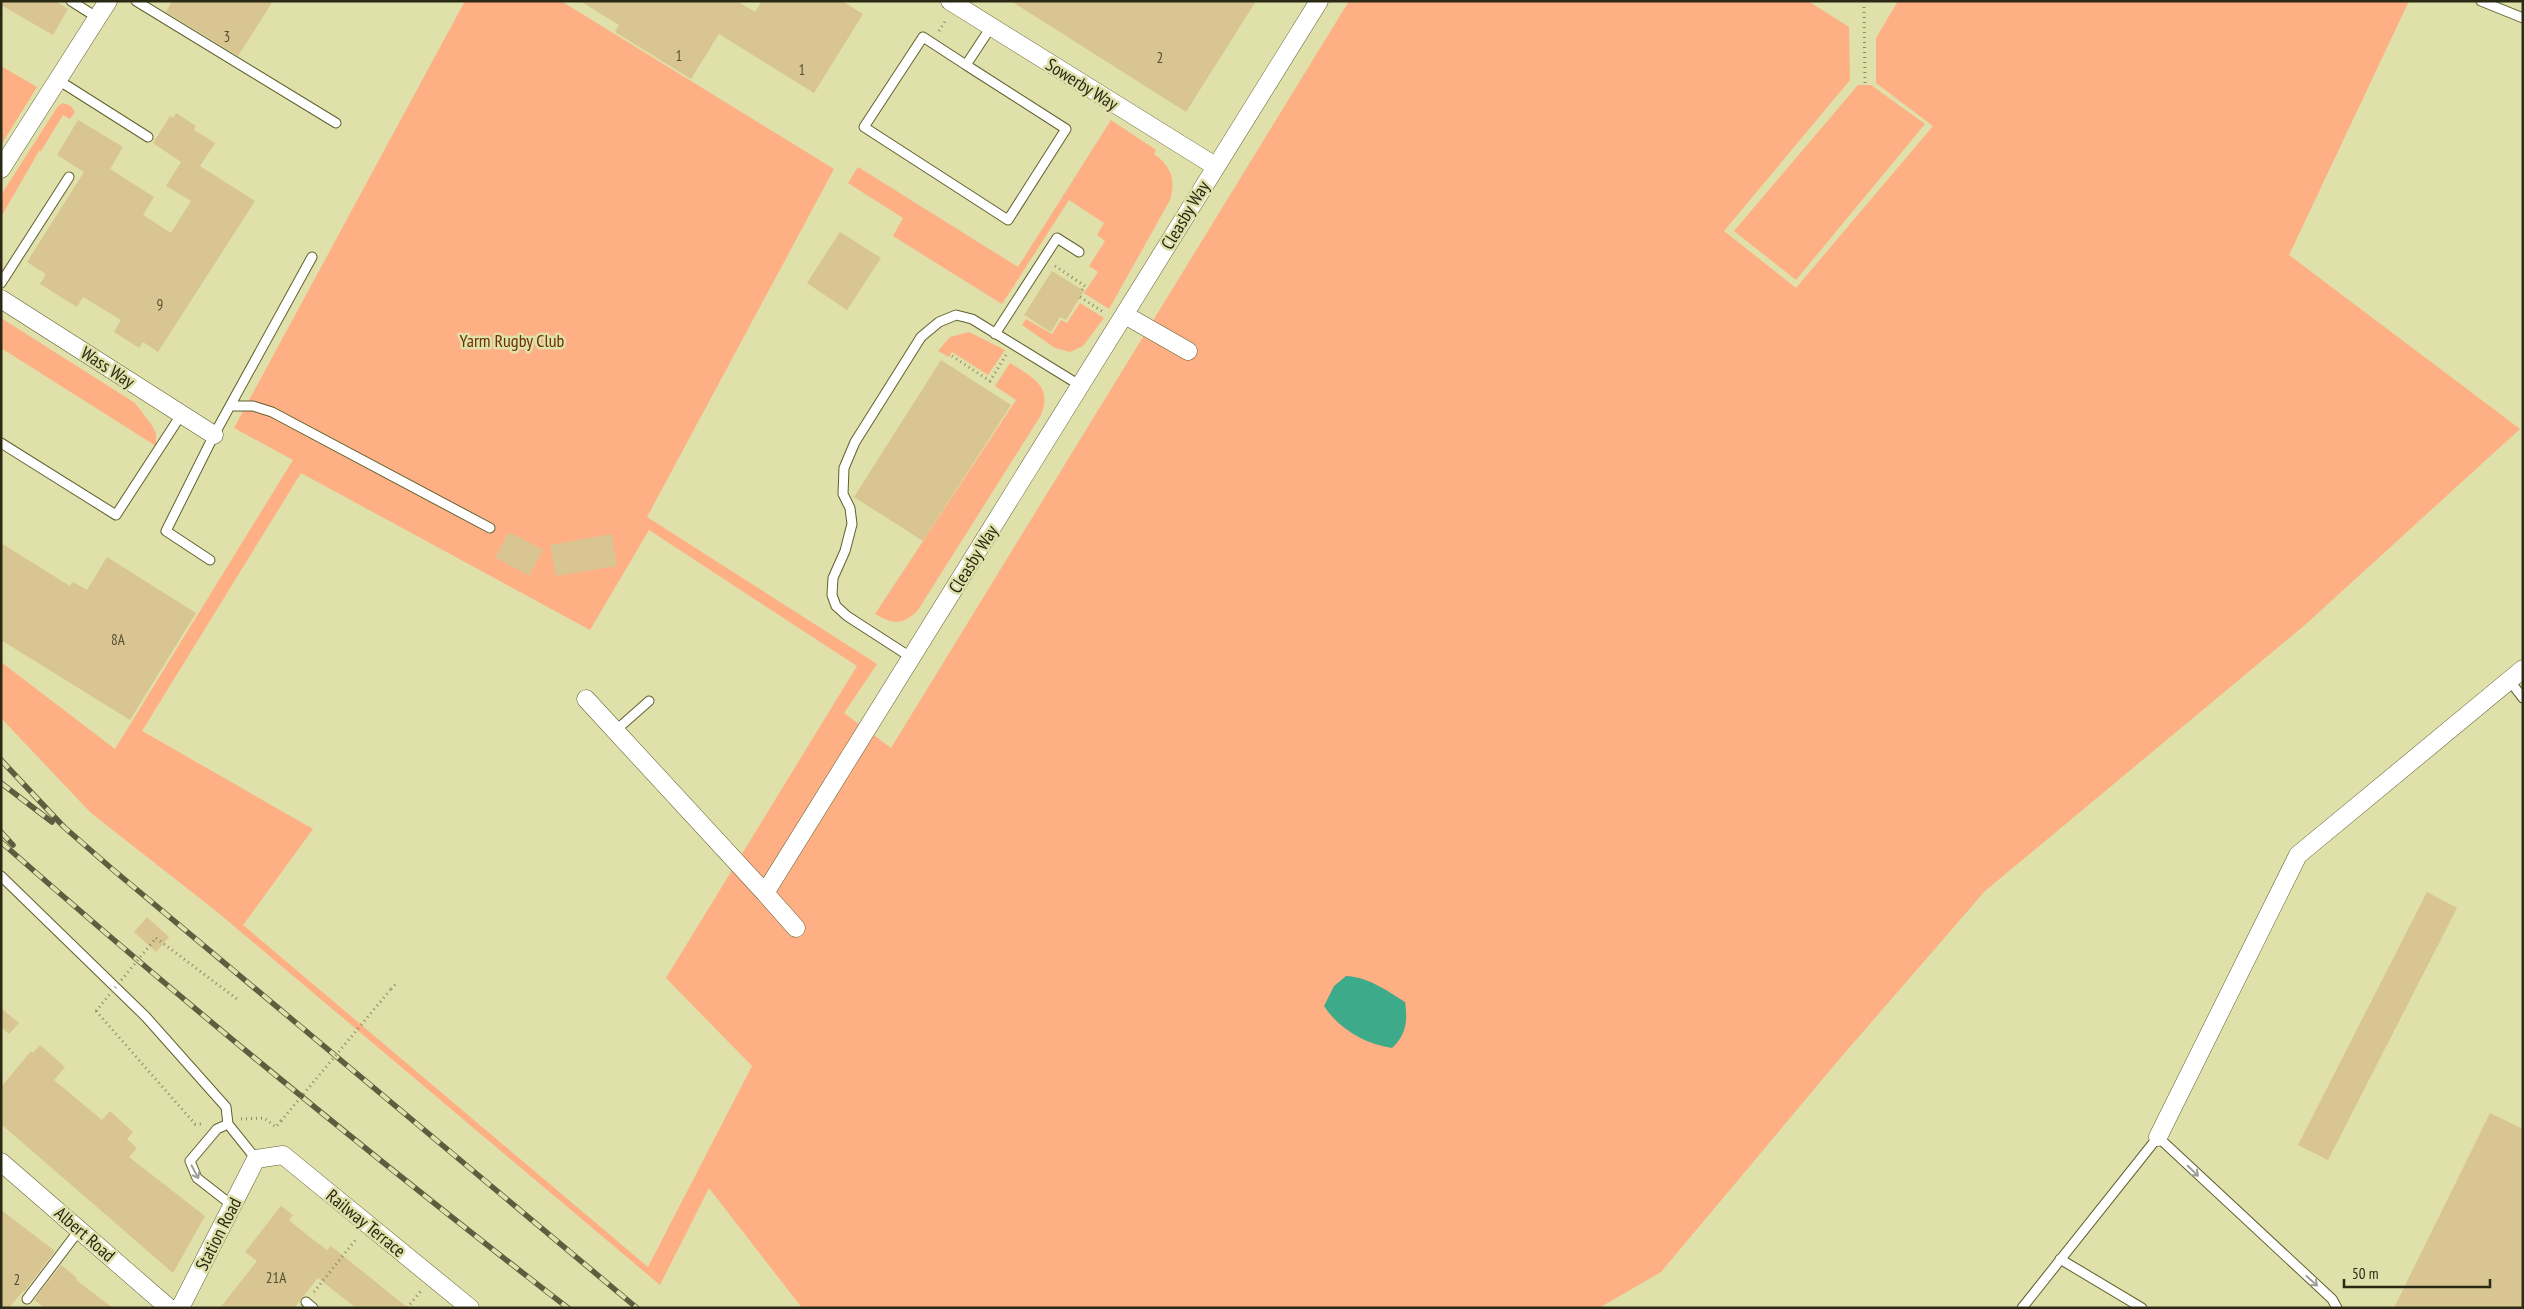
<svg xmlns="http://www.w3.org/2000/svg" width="2524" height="1309" font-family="'PT Sans Narrow',sans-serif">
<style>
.green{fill:#feaf84;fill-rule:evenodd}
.water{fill:#3daa89}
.building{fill:#d9c591}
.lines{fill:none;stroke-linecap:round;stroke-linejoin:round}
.lane-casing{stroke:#61612f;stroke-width:11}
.street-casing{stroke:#61612f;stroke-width:19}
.path{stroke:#898a63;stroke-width:3;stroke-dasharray:1 4;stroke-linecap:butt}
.lane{stroke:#fff;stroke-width:9}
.street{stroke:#fff;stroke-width:18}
.rail-casing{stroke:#5d5d3f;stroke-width:5.5}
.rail{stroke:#dfe0aa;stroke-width:4;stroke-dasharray:11;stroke-linecap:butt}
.path-bridge{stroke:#898a63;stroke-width:3;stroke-dasharray:1 4;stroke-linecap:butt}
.oneway{stroke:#9f9f95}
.labels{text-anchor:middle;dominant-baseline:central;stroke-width:5;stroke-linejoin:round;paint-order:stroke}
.number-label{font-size:15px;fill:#555033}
.street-label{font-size:18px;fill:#292914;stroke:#dfe0aa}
.park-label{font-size:18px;fill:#6c2f01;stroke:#dfe0aa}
</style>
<rect width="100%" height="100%" fill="#dfe0aa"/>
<path class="green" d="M 465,1 L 561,1 L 834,169 L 647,517 L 877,664 L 844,713 L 891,748 L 1349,1 L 1808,1 L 1849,27 L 1850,80 L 1724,231 L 1796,288 L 1933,126 L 1876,83 L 1876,38 L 1898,1 L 2409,1 L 2289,255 L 2520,429 L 2306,624 L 1985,891 L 1836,1063 L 1661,1272 L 1599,1308 L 802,1308 L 709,1188 L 660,1285 L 216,911 L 91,813 L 1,718 L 1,662 L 115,749 L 293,460 L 234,428 ZM 301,473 L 590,630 L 649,530 L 857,666 L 666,978 L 752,1066 L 648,1267 L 243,925 L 313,829 L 142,731 Z
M 1,66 L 37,87 L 1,145 Z
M 1858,85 L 1871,85 L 1925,124 L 1796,280 L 1734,231 Z
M 63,103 L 71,106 L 75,112 L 70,119 L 63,115 L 41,151 L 39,151 L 1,217 L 1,195 L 58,106 Z
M 1111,120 L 1156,150 L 1154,154 C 1171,166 1176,179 1170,200 L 1109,309 L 1084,293 L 1098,272 L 1089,266 L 1105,241 L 1097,235 L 1104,223 L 1069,200 L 1002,304 L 893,236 L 903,218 L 848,183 L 858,167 L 1018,267 Z
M 1080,303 L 1104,318 L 1083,346 L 1070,352 L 1055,348 L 1022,325 L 1026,319 L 1052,334 L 1061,320 L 1067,323 Z
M 1,318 L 135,403 L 151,424 L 156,433 L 156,446 L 1,348 Z
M 969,332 L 1005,350 L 988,375 L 952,352 L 949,357 L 938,351 L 950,337 Z
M 1010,363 C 1032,377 1053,386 1041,415 L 918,610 C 903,626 892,624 875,614 L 1016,400 L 995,386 Z"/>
<path class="water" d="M 1346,976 C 1368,977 1386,990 1405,1002 C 1408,1021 1406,1035 1392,1048 C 1365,1044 1339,1029 1324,1006 L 1334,986 Z"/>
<path class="building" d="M 1,1 L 55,1 L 68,9 L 53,35 L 1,5 Z
M 172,1 L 273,1 L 238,56 L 166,12 Z
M 580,1 L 737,1 L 755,12 L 762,1 L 842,1 L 863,14 L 814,93 L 719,34 L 691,79 L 615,32 L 619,25 Z
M 1011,1 L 1256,1 L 1186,112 Z
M 176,113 L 196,126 L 194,130 L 215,143 L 200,166 L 255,201 L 158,352 L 143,342 L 139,348 L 114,332 L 121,320 L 83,297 L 77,307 L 40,284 L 46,274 L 27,262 L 84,172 L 57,155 L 78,120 L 123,147 L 110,169 L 154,197 L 143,215 L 171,233 L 191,201 L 166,186 L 181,162 L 153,143 L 170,116 L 173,118 Z
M 840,232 L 881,258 L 847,310 L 807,283 Z
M 1052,271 L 1084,291 L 1066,320 L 1060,317 L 1051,332 L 1024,315 Z
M 941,360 L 1011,405 L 923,541 L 854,497 Z
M 509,532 L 543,550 L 529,576 L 495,557 Z
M 612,534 L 617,566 L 556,576 L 550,545 Z
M 1,543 L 70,586 L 73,582 L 87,590 L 107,557 L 196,613 L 130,720 L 1,640 Z
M 2427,892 L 2457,908 L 2328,1160 L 2298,1145 Z
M 147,917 L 169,937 L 156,952 L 134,932 Z
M 1,1008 L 19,1023 L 9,1034 L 1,1027 Z
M 40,1045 L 65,1067 L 54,1080 L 102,1120 L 110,1111 L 133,1132 L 127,1139 L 137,1148 L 129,1157 L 205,1216 L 173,1273 L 1,1124 L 1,1087 L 31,1051 L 33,1053 Z
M 2490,1113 L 2523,1129 L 2523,1308 L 2394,1308 Z
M 281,1206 L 293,1215 L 289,1220 L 307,1235 L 327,1250 L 331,1246 L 408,1308 L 356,1308 L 318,1278 L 294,1308 L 220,1308 L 257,1261 L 245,1252 Z
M 1,1210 L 55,1251 L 24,1292 L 23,1291 L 9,1308 L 1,1308 Z
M 61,1265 L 77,1278 L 76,1280 L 113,1308 L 45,1308 L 34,1300 Z"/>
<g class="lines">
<g class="lane-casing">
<path id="lane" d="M 71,1 L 98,18
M 136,1 L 336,123
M 2481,1 L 2523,18
M 966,65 L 923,37 L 864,127 L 1008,220 L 1066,129 L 966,65 L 991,27
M 58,80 L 148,137
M 1,283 L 69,177
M 995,334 L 1057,238 L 1079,252
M 231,406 L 253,406 L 272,412 L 490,528
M 1,443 L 116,515 L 181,415
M 210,560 L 166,531 L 214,435 L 312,257
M 912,658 L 847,616 L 836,606 L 832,595 L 833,578 L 845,551 L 852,524 L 850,508 L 843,494 L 844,468 L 855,442 L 921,337 L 939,322 L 956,315 L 972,319 L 1081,386
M 2509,680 L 2523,698
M 615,731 L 649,701
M 1,876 L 146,1017 L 226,1107 L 228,1124 L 256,1159
M 228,1124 L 217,1129 L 190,1161 L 197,1178 L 233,1206
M 2060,1259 L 2142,1308
M 27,1299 L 80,1229
M 306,1302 L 313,1308
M 2022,1308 L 2158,1137 L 2332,1299 L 2337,1308"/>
</g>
<g class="street-casing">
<path id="street" d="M 950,1 L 1215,166
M 1,169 L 108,1
M 1,299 L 214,435
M 1125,315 L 1188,351
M 586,699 L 765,893 L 1319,1
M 765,893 L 796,928
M 2158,1137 L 2298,855 L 2523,669
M 1,1162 L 169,1308
M 180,1308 L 256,1159 L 283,1155 L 470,1308"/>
</g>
<path class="path" d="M 1864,7 L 1865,85
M 939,31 L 946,20
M 1055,266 L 1085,286 L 1082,290
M 1080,297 L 1105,313
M 952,356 L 990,381 L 1006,355
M 156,938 L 237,999
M 391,989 L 396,984
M 96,1011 L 195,1124 L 204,1124
M 241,1119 L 264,1118 L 276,1127 L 281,1121
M 314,1292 L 357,1238
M 407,1308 L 421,1291"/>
<use href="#lane" class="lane"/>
<use href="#street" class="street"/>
<g class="rail-casing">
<path id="rail" d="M 1,760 L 64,827 L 111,868 L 637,1308
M 1,783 L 52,822
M 1,832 L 13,845
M 1,842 C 185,1004 374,1158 568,1308"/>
</g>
<use href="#rail" class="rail"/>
<path class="path-bridge" d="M 96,1011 L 156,938
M 281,1121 L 391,989"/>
</g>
<defs><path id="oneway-shaft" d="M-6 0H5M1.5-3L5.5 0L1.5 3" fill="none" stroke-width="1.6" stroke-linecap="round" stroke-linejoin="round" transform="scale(1.25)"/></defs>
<g class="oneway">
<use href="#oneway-shaft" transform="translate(2193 1171) rotate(44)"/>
<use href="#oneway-shaft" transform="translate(195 1172) rotate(62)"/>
<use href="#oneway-shaft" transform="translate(2312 1281) rotate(42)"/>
</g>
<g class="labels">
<g class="number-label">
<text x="227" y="36">3</text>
<text x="679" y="55">1</text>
<text x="1160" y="57">2</text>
<text x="802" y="69">1</text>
<text x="160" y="304">9</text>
<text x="118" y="639">8A</text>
<text x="276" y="1277">21A</text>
<text x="17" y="1279">2</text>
</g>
<g class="street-label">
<text transform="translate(1082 84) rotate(32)">Sowerby Way</text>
<text transform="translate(1185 215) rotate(-59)">Cleasby Way</text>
<text transform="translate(108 367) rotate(33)">Wass Way</text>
<text transform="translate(973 559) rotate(-58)">Cleasby Way</text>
<text transform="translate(366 1223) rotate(39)">Railway Terrace</text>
<text transform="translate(85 1234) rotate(41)">Albert Road</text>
<text transform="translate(218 1234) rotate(-63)">Station Road</text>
</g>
<g class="park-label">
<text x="512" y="340">Yarm Rugby Club</text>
</g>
</g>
<rect width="2524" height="1309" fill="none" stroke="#292914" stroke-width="5"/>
<path d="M2344 1279v8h146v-8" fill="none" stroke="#292914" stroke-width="2.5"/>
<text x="2352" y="1279" font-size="15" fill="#292914" stroke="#dfe0aa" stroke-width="4" paint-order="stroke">50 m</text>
</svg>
